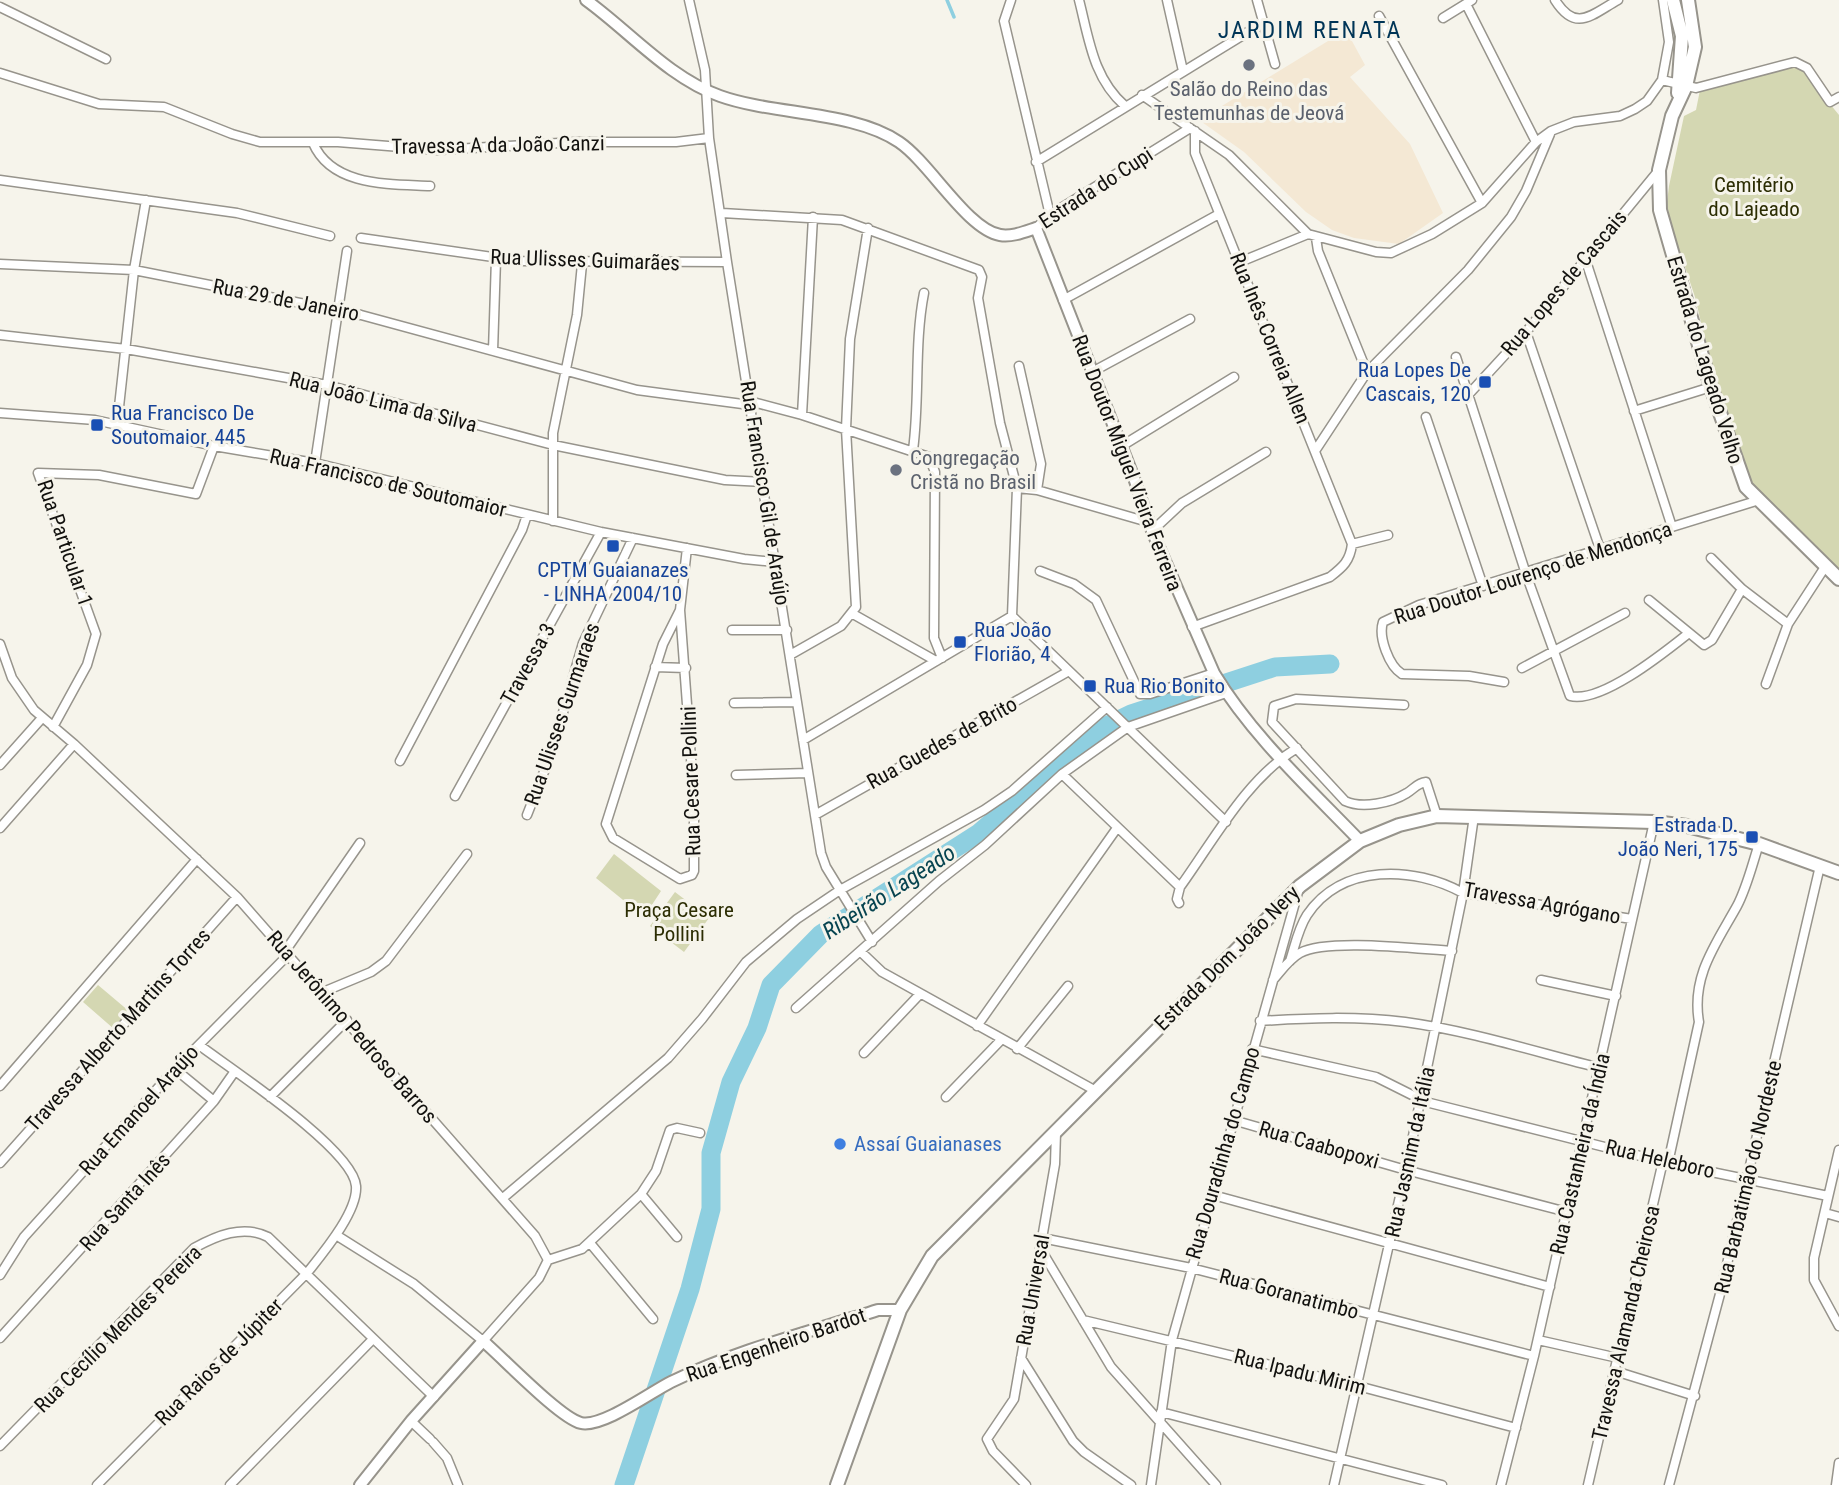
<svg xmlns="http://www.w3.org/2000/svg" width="1839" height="1485" font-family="'Roboto Condensed',sans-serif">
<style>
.education{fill:#f4e8d4}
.green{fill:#d4d7b2}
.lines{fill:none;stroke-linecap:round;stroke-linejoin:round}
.stream{stroke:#8ecfe0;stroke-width:3.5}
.river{stroke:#8ecfe0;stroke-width:19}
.minor-casing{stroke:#97948c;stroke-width:11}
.tertiary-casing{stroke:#97948c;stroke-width:14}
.secondary-casing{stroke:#97948c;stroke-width:16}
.primary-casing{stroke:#97948c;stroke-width:16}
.minor{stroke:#fff;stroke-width:8}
.tertiary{stroke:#fff;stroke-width:10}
.secondary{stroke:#fff;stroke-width:12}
.primary{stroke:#fff;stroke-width:12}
.worship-dot{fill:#6b7280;stroke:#f6f4eb;stroke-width:2.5}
.transit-dot{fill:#1a4fb4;stroke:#f6f4eb;stroke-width:2.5}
.shop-dot{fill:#3f7fe0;stroke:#f6f4eb;stroke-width:2.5}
.labels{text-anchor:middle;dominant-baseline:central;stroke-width:6;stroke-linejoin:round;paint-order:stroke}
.worship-label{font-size:21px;fill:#5b616d;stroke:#f6f4eb}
.street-label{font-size:21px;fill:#12110e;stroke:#f6f4eb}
.park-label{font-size:21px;fill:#2c2d03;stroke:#f6f4eb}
.transit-label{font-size:21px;fill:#164399;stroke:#f6f4eb;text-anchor:start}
.shop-label{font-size:21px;fill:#366cbe;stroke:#f6f4eb;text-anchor:start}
.water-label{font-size:23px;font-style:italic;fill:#074450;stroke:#f6f4eb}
.quarter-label{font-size:24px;letter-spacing:2px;fill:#003557;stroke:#f6f4eb}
</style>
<rect width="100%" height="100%" fill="#f6f4eb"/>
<path class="education" d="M 1346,30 L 1365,65 L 1350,77 L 1410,144 L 1443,213 L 1399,244 L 1354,238 L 1332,230 L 1306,212 L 1244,152 L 1199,120 Z"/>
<path class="green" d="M 1799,66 L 1839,115 L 1839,570 L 1759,491 L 1748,477 L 1716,386 L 1695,297 L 1670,222 L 1667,202 L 1669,186 L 1684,116 L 1696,110 L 1700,90 L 1775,69 Z
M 614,854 L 661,891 L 644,917 L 596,878 Z
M 675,892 L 709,918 L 684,952 L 650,926 Z
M 98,985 L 130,1012 L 114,1029 L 83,1002 Z"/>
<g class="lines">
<path class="stream" d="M 947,0 L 954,17"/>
<path class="river" d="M 624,1485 L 690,1289 L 711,1209 L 711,1153 L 731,1082 L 757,1028 L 771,985 L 821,934 L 979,833 L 1100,729 L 1131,714 L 1275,667 L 1330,664"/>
<g class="minor-casing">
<path id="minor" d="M 689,0 L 705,70 L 709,138 L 727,262 L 821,853 L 826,867 L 872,942
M 1011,0 L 1004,21 L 1050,215
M 1079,0 C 1089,39 1093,78 1125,106
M 1167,0 L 1183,71
M 1257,0 L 1275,64
M 1555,0 C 1576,33 1591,15 1618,0
M 1466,4 L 1536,142
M 0,7 L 106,59
M 1379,16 L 1482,203
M 1443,18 L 1472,0
M 0,73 L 99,104 L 164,107 L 232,134 L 260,142 L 338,142 L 438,150 L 576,142 L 676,142 L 709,138
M 1662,80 L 1669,42 L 1663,0
M 1142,95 L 1229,155 L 1308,234 L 1376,252 L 1391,253 L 1432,234 L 1482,203 L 1536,142 L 1551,131 L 1574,122 L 1620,116 L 1635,109 L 1647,101 L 1662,80 L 1696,88 L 1795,62 L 1807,68 L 1830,102 L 1839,97
M 1195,131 L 1195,153 L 1352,544
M 313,143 C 332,187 390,184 430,186
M 1036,162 L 1261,24
M 0,180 L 237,213 L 330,236
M 722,213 L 842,220 L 979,270 L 982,277 L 978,298 L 1000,423 L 1017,488 L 1012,616 L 1226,822
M 1036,228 L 1050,215 L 1190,128
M 361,238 L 520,261 L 727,262
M 1316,238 L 1318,251 L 1367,372
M 1585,258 L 1672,527
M 1240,262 L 1308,234
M 0,264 L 134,270 L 361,315 L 637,390 L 750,405
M 1063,300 L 1219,214
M 1526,332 L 1600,549
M 0,335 L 126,349 L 327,385 L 553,445 L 725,480 L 764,482
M 493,351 L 496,259
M 1456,357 L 1526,574 L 1570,696 C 1601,704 1665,652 1689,633
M 1019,366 L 1041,464 L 1037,490
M 1092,372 L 1190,319
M 1468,395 L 1526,332 L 1659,170
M 749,401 L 802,415 L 929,457 L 935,472 L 934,638 L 942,658
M 1634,411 L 1711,387
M 0,413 L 95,420 L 214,446 L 315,463 L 601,532 L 744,559 L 775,562
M 802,415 L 813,217
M 1426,417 L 1483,586
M 117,425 L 134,270 L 146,200
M 1120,447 L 1234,377
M 913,450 C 920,398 914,344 924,293
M 1315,451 L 1367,372 L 1468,270 L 1511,217 L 1526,191 L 1550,134
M 315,463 L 347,251
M 1017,488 L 1037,490 L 1148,522
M 553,521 L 553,433 L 577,315 L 582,264
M 1152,531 L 1182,503 L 1266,452
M 1711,558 L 1742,589 L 1788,624
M 1040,571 L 1074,584 L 1096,600 L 1140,694 L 1150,694 L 1214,673
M 1649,600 L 1704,645 L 1712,640 L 1742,589
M 680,610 L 663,644 L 606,824 L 613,838 L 680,879 L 692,875 L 694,871 L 694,799 L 680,610 L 687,548
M 853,614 L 936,661
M 1192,627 L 1330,577 C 1343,567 1350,561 1352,544 L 1388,535
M 732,630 L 787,630
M 0,644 L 12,678 L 34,710 L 74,744 L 237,897 L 535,1236 L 548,1260
M 790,655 L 841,626 L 856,607 L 846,429 L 850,339 L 868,228
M 655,667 L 686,668
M 1522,668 L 1625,613
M 1504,682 L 1469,676 L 1402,674 C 1389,666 1378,637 1383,622 L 1419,605 L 1756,501
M 1766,684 L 1788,624 L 1825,567
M 734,703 L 797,702
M 1404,705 L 1296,699 L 1274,706 L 1272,722 L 1345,801 C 1362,809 1391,803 1407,793 C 1414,789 1417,783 1426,782 L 1437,816
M 53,727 L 87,665 L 96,634 L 38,473 L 99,475 L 196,494 L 214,446
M 803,740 L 1012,616
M 400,761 L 522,530 L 527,515
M 0,765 L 42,718
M 1062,774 L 1180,887 L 1177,899 L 1179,903
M 736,775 L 808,773
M 455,796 L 601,532
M 527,815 L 551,754 L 583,643 L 633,538
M 815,815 L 1069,671
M 0,828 L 74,744
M 1180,887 C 1214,840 1246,779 1297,748
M 286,950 L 360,843
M 861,952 L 882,972 L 1096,1091
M 1290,961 C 1295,946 1298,929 1307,915 C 1342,863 1414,866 1463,893 L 1632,919
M 1273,980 C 1281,971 1289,959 1300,953 C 1327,938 1418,949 1452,951
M 1541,980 L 1616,996
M 323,992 L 371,972 L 386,961 L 467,854
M 796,1008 L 939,881 L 985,845 L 1062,774 L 1128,727 L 1226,693
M 1260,1021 C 1308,1018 1357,1016 1405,1022 C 1471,1031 1536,1052 1600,1068
M 977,1026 L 1117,828
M 1017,1049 L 1068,986
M 1252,1049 L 1376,1077 L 1426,1102 L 1668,1163 L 1828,1196
M 864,1053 L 920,994
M 0,1086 L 197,859
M 270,1097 L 347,1020
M 946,1097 L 1001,1040
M 214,1101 L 235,1071
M 1233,1120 L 1406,1170 L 1567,1212
M 1839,1150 L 1814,1258 L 1814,1280 L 1839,1326
M 0,1163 L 237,897
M 1668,1163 L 1699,1022 C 1691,976 1716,944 1737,906 C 1747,887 1752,865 1759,844
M 641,1194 L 677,1237
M 1213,1195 L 1550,1287
M 503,1198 L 668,1058 L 702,1019 L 746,962 L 797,919 L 840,890 L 984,810 L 1012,791 L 1107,707
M 1825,1213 L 1839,1217
M 336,1235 L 414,1284 L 483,1341 L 539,1278 L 548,1260
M 1042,1238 L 1191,1268 L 1534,1356
M 590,1243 L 653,1319
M 1040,1248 L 1111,1367 L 1216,1485
M 548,1260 L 582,1249 L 641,1194 L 656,1171 L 670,1130 L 677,1128 L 700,1133
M 0,1275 L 24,1237 L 61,1196 L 175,1069 L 289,954
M 1083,1320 L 1358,1386 L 1516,1428
M 0,1338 L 214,1101 L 175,1069
M 1538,1340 L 1618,1358
M 1021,1358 L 1073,1441 L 1084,1452 L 1131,1485
M 1615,1371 L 1695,1396
M 1161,1412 L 1442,1485
M 411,1421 L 430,1439
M 433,1442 L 447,1458 L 458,1485
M 0,1446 L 194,1248 C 216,1236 243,1224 268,1237 L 434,1397
M 97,1485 L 307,1273 C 322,1254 358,1212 356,1186 C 353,1149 231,1069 199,1045
M 230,1485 L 373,1339
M 1026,1485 L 993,1451 L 987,1439 L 1014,1399 L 1055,1164 L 1056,1132
M 1151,1485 L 1172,1340 L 1298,892
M 1334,1485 L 1406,1170 L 1463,893 L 1474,816
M 1501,1485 L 1534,1356 L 1654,822
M 1588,1485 L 1663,1161
M 1669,1485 L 1720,1294 L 1820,866
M 1836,1485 L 1839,1463"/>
</g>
<g class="tertiary-casing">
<path id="tertiary" d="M 586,0 C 629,31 669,78 720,96 C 773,115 854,111 899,142 C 930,163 967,229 1000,235 C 1012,237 1024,232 1036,228 L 1134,478 L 1152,531 L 1214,673 C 1252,736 1309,788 1360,841
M 360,1485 L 411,1421 L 483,1341 C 503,1358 560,1418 581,1423 C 602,1428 651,1392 671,1382 C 737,1350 809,1332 878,1310 L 900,1310"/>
</g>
<g class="secondary-casing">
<path id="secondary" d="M 1673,0 L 1682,36 L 1678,93
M 1688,0 L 1695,47 L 1686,86 L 1672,116 L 1659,170 L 1660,210 L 1711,387 L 1746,487 L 1839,579"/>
</g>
<g class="primary-casing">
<path id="primary" d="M 837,1485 L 900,1310 L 932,1256 L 1300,886 L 1360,841 L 1399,825 L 1437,816 L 1654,822 L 1687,826 L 1759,844 L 1839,873"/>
</g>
<use href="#minor" class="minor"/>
<use href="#tertiary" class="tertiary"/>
<use href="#secondary" class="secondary"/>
<use href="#primary" class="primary"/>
</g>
<g class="worship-dot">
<circle cx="1249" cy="65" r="7"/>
<circle cx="896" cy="470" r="7"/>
</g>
<g class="transit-dot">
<rect x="1478" y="375" width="14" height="14" rx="3.5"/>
<rect x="90" y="418" width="14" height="14" rx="3.5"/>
<rect x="606" y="539" width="14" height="14" rx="3.5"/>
<rect x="953" y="635" width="14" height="14" rx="3.5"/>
<rect x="1083" y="679" width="14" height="14" rx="3.5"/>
<rect x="1745" y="830" width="14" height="14" rx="3.5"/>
</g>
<circle class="shop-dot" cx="840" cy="1144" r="7"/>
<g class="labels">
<g class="worship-label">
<text x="1249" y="89">Salão do Reino das<tspan x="1249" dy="24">Testemunhas de Jeová</tspan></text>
<text x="910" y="458" text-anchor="start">Congregação<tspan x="910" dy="24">Cristã no Brasil</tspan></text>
</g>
<g class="street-label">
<text transform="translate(498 145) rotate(-1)">Travessa A da João Canzi</text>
<text transform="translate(1096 188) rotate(-33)">Estrada do Cupi</text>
<text transform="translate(585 260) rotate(2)">Rua Ulisses Guimarães</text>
<text transform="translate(1564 283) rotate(-50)">Rua Lopes de Cascais</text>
<text transform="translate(286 300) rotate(11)">Rua 29 de Janeiro</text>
<text transform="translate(1270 338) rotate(68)">Rua Inês Correia Allen</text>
<text transform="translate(1705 360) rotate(73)">Estrada do Lageado Velho</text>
<text transform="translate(383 402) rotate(14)">Rua João Lima da Silva</text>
<text transform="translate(1127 463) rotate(69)">Rua Doutor Miguel Vieira Ferreira</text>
<text transform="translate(388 483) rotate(13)">Rua Francisco de Soutomaior</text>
<text transform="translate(765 493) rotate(81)">Rua Francisco Gil de Araújo</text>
<text transform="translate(65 543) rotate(71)">Rua Particular 1</text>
<text transform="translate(1533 573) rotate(-18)">Rua Doutor Lourenço de Mendonça</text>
<text transform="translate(528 664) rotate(-61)">Travessa 3</text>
<text transform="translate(562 714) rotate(-71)">Rua Ulisses Gurmaraes</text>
<text transform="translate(942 743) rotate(-29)">Rua Guedes de Brito</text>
<text transform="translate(691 781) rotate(-92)">Rua Cesare Pollini</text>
<text transform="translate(1542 903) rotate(10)">Travessa Agrógano</text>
<text transform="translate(1227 958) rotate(-45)">Estrada Dom João Nery</text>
<text transform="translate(352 1027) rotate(49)">Rua Jerônimo Pedroso Barros</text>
<text transform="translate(118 1030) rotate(-48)">Travessa Alberto Martins Torres</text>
<text transform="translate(139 1110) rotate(-48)">Rua Emanoel Araújo</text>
<text transform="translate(1319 1145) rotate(16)">Rua Caabopoxi</text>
<text transform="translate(1410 1152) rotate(-78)">Rua Jasmim da Itália</text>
<text transform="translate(1223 1153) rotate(-74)">Rua Douradinha do Campo</text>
<text transform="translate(1580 1154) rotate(-77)">Rua Castanheira da Índia</text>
<text transform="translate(1660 1159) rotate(13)">Rua Heleboro</text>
<text transform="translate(1748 1177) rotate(-77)">Rua Barbatimão do Nordeste</text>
<text transform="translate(125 1202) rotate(-48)">Rua Santa Inês</text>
<text transform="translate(1033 1290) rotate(-80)">Rua Universal</text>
<text transform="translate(1289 1294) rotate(15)">Rua Goranatimbo</text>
<text transform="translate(1626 1323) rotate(-77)">Travessa Alamanda Cheirosa</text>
<text transform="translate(118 1329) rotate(-45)">Rua Cecílio Mendes Pereira</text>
<text transform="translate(776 1345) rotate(-19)">Rua Engenheiro Bardot</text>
<text transform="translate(219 1362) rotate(-45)">Rua Raios de Júpiter</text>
<text transform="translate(1300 1372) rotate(14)">Rua Ipadu Mirim</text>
</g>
<g class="park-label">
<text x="1754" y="185">Cemitério<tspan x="1754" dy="24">do Lajeado</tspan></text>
<text x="679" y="910">Praça Cesare<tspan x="679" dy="24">Pollini</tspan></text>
</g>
<g class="transit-label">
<text x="1471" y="370" text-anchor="end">Rua Lopes De<tspan x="1471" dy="24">Cascais, 120</tspan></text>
<text x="111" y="413">Rua Francisco De<tspan x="111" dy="24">Soutomaior, 445</tspan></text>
<text x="613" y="570" text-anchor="middle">CPTM Guaianazes<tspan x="613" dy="24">- LINHA 2004/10</tspan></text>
<text x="974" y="630">Rua João<tspan x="974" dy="24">Florião, 4</tspan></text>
<text x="1104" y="686">Rua Rio Bonito</text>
<text x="1738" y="825" text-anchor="end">Estrada D.<tspan x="1738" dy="24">João Neri, 175</tspan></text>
</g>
<g class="shop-label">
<text x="854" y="1144">Assaí Guaianases</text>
</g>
<g class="water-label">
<text transform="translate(889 892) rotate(-33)">Ribeirão Lageado</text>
</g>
<g class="quarter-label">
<text x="1310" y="30">JARDIM RENATA</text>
</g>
</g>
</svg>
